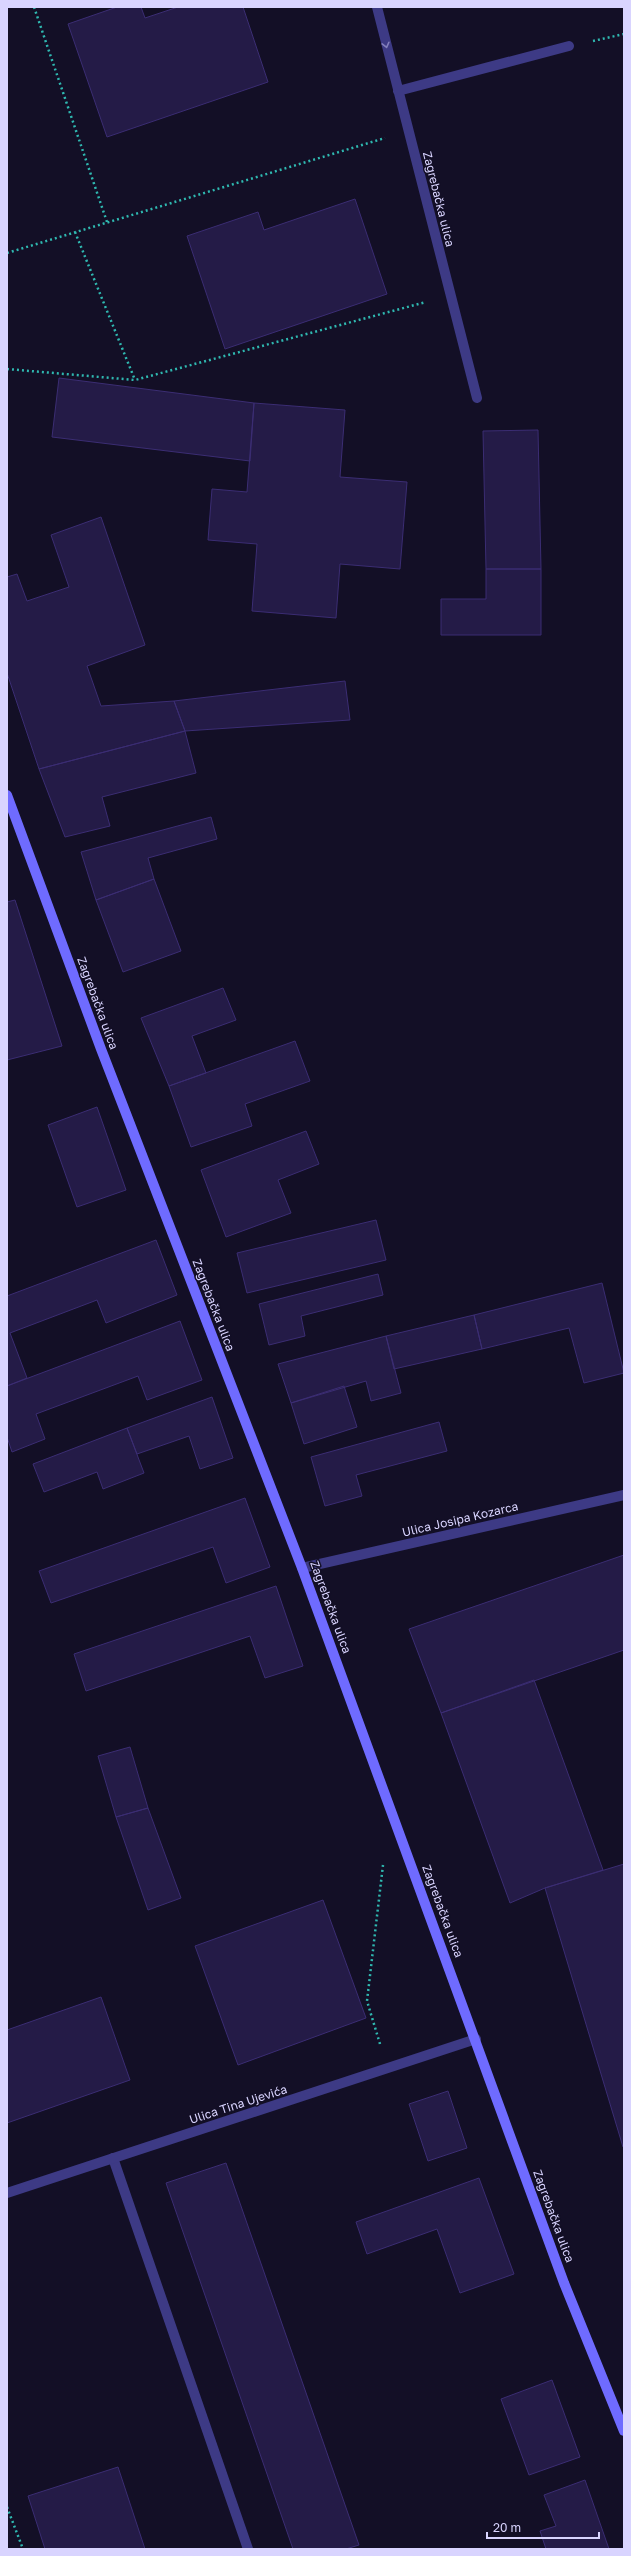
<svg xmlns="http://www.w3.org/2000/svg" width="631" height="2556" font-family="'Golos Text',sans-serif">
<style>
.building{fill:#241b47;stroke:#3b2d73}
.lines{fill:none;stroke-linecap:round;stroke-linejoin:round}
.path{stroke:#2fb8b0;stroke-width:2.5;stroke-dasharray:2 3;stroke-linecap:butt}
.lane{stroke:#3d3a85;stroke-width:10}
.street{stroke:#3d3a85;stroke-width:10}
.secondary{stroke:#6f6bff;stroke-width:10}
.oneway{stroke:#837fbc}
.labels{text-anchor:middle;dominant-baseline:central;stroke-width:3;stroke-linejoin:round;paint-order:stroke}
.street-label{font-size:12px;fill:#d9d4ff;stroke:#130f26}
</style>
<rect width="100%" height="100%" fill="#130f26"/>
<path class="building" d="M 117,7 L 141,7 L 145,18 L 178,7 L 243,7 L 268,82 L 107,137 L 68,24 Z
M 355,199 L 387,294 L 225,349 L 187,236 L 258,212 L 264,230 Z
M 59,378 L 254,403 L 250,461 L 52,437 Z
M 254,403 L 345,410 L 340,477 L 407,482 L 400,569 L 340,564 L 336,618 L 252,611 L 257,544 L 208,540 L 212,489 L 247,492 Z
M 538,430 L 541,569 L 486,569 L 483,431 Z
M 101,517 L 145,645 L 87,666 L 101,706 L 174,701 L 185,731 L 39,769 L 7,673 L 7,577 L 17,574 L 27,601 L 69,587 L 51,535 Z
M 486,569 L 541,569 L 541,635 L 441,635 L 441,599 L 486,599 Z
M 345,681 L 350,720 L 185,731 L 174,701 Z
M 185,731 L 196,773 L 102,797 L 110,826 L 65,837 L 39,769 Z
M 211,817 L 217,839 L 148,858 L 154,879 L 96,900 L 81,852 Z
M 154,879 L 181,951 L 123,972 L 96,900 Z
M 15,900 L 62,1046 L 7,1060 L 7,902 Z
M 223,988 L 236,1020 L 192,1036 L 206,1073 L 169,1086 L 141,1018 Z
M 295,1041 L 310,1081 L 245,1104 L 252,1126 L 191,1147 L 169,1086 Z
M 97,1107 L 126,1190 L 77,1207 L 48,1125 Z
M 306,1131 L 319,1164 L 278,1180 L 291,1213 L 226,1237 L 201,1170 Z
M 376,1220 L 386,1260 L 247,1293 L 237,1253 Z
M 156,1240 L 177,1295 L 106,1323 L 97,1300 L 10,1333 L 27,1378 L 7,1386 L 7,1296 Z
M 378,1274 L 383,1295 L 301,1316 L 305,1336 L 269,1345 L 259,1304 Z
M 602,1283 L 624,1373 L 584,1383 L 569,1328 L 482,1349 L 474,1315 Z
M 474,1315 L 482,1349 L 394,1369 L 386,1336 Z
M 180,1321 L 202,1380 L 147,1400 L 138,1376 L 36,1414 L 45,1439 L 12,1452 L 7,1437 L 7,1386 Z
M 386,1336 L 401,1393 L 371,1401 L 366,1381 L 291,1403 L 278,1364 Z
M 344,1386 L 357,1427 L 304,1444 L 291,1403 Z
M 212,1397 L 233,1458 L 200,1469 L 189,1436 L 137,1454 L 127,1428 Z
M 439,1422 L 447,1451 L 356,1475 L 362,1496 L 325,1506 L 311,1457 Z
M 127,1428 L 144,1473 L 103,1489 L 97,1472 L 44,1492 L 33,1464 Z
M 245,1498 L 270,1567 L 226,1583 L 213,1547 L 51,1603 L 39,1571 Z
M 624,1555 L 624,1650 L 441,1713 L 409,1629 Z
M 276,1586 L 303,1666 L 265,1678 L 250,1636 L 86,1691 L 74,1654 Z
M 534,1680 L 603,1870 L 545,1888 L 510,1903 L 441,1713 Z
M 130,1747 L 148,1808 L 116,1817 L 98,1756 Z
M 148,1808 L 181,1898 L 148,1910 L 116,1817 Z
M 624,1864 L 624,2146 L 623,2147 L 545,1888 Z
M 323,1900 L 366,2018 L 238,2065 L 195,1946 Z
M 101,1997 L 130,2080 L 7,2123 L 7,2030 Z
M 448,2091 L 467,2148 L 428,2161 L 409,2104 Z
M 226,2163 L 359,2545 L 346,2549 L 293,2549 L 166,2183 Z
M 479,2178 L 514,2274 L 460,2293 L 437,2229 L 367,2254 L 356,2222 Z
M 552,2380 L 580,2457 L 529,2475 L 501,2399 Z
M 118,2467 L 145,2549 L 45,2549 L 28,2496 Z
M 585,2480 L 609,2549 L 546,2549 L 540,2531 L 556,2526 L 544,2495 Z"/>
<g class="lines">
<path class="path" d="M 34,7 L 107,222
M 593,41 L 624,34
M 75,232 L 135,380
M 7,253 L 385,138
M 7,369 L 135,380 L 426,302
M 380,2044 L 367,2001 L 383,1865
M 7,2507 L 23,2549"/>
<path class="lane" d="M 113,2158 L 248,2549"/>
<path class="street" d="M 377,7 L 477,398
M 398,91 L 569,46
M 302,1568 L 624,1495
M 7,2193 L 476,2039"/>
<path class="secondary" d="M 7,795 L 101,1049 L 302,1568 L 564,2283 L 624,2431"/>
</g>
<defs><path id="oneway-chevron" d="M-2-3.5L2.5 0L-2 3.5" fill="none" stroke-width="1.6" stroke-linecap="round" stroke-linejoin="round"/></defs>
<use class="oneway" href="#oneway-chevron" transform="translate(386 45) rotate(76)"/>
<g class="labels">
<g class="street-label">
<text transform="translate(439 199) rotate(76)">Zagrebačka ulica</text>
<text transform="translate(98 1003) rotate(70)">Zagrebačka ulica</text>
<text transform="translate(214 1305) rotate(69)">Zagrebačka ulica</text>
<text transform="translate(460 1519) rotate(-13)">Ulica Josipa Kozarca</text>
<text transform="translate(331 1607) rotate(70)">Zagrebačka ulica</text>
<text transform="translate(443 1911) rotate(70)">Zagrebačka ulica</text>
<text transform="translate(238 2104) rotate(-18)">Ulica Tina Ujevića</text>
<text transform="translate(554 2216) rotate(70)">Zagrebačka ulica</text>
</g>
</g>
<rect width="631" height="2556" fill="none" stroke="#d9d4ff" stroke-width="16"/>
<path d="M487 2532v6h112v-6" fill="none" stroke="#d9d4ff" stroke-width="2"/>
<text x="493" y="2532" font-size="12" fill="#d9d4ff" stroke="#130f26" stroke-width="3" paint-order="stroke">20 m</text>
</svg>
